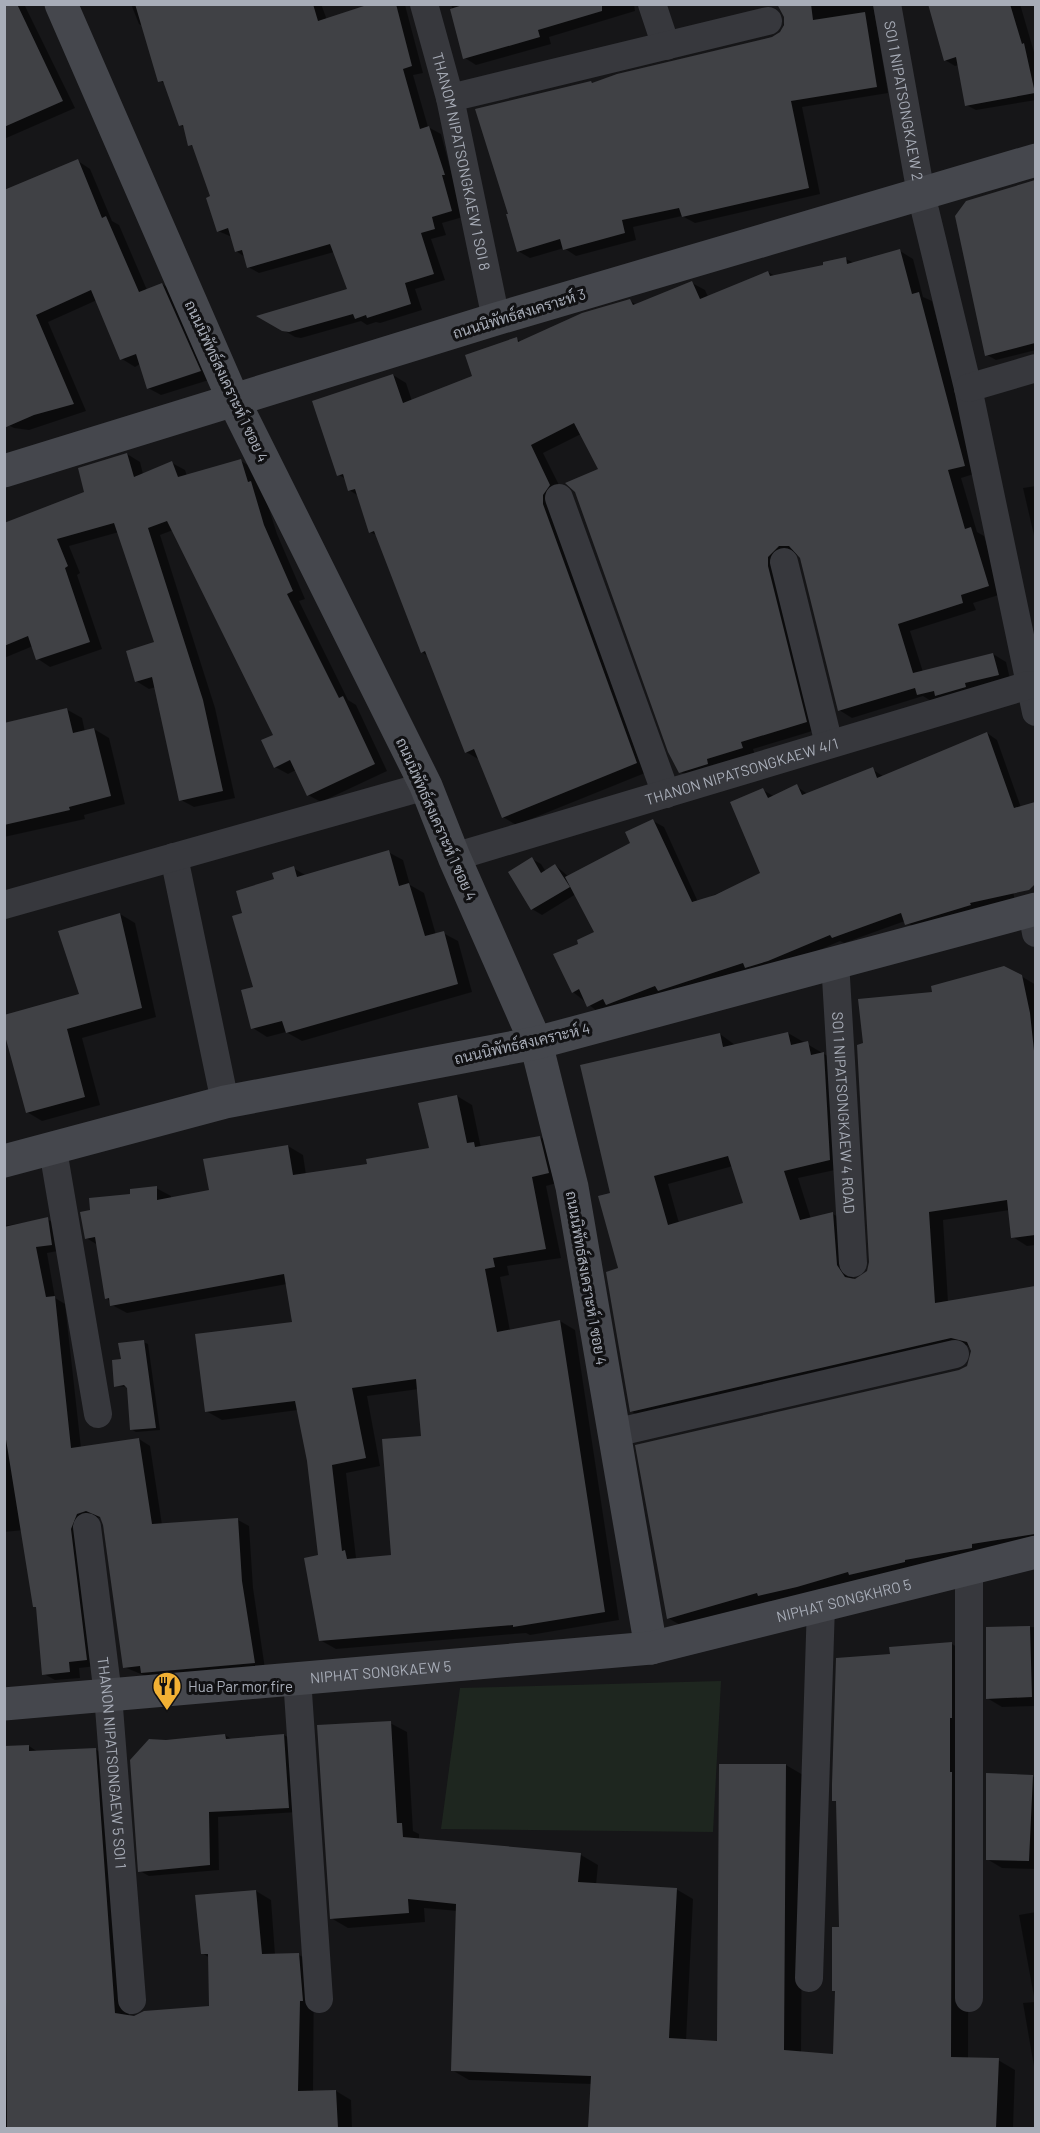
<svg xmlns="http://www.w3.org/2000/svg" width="1040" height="2133" font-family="Barlow,Sarabun,sans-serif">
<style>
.green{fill:#1e261f}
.shadow{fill:#0007;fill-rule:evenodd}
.building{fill:#404145;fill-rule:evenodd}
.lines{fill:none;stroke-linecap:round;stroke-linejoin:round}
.street{stroke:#37383d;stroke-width:28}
.secondary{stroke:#45474d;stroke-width:33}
.labels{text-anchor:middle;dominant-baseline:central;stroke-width:6;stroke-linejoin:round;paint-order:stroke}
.street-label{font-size:15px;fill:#a8adb8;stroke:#111113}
.poi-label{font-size:15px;fill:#a8adb8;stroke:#111113;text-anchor:start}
</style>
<rect width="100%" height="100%" fill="#161618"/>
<path class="green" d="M 721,1681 L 713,1832 L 441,1829 L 460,1688 Z"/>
<path class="shadow" d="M 4,4 L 24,4 L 75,108 L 4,139 Z
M 131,4 L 321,4 L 327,20 L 375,4 L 405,5 L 423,73 L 413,75 L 428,127 L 441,134 L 463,217 L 442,223 L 446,235 L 431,239 L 445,280 L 415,289 L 422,310 L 380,323 L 376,322 L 367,325 L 361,321 L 301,338 L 295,337 L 260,316 L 349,290 L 334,252 L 259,273 L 248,267 L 245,257 L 236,251 L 232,237 L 218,231 L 212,197 L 195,148 L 190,145 L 185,128 L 180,125 L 167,85 L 160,81 L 143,26 L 139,24 Z
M 451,4 L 634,4 L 635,11 L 549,37 L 551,44 L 476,65 L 465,58 Z
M 779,4 L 873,4 L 888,93 L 802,107 L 820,194 L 695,223 L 682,216 L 633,227 L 636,240 L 576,256 L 564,248 L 530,258 L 518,251 L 591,82 L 594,84 L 772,38 L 781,33 L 786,17 Z
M 929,4 L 1020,4 L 1036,59 L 1036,100 L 976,110 L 966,105 L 959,65 L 955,66 L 945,60 Z
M 78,161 L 90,169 L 112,221 L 119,225 L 147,290 L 162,284 L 175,292 L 212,379 L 161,395 L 148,388 L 140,364 L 135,367 L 122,359 L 97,300 L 48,322 L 86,411 L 29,430 L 14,428 L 4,423 L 4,185 L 7,191 Z
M 1036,182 L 1036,350 L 996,360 L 987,355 L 967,202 Z
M 900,251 L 913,259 L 923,297 L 932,301 L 977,473 L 961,478 L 977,532 L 984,536 L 1002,594 L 973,603 L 976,610 L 910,631 L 923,672 L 993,654 L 1006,662 L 1011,683 L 931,701 L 923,696 L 852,718 L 839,710 L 801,557 L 793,553 L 819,729 L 753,749 L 755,755 L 693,779 L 680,771 L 600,470 L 581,434 L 543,453 L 563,493 L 650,771 L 516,825 L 503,817 L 480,760 L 466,752 L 429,657 L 422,652 L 378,536 L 370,532 L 357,495 L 349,490 L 346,479 L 339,475 L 393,375 L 406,383 L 412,401 L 474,377 L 516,339 L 522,342 L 630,301 L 637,305 L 692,283 L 705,290 L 708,297 L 768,272 L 775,276 L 825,266 L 846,259 L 854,263 Z
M 127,454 L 140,462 L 143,474 L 172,463 L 185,470 L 187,476 L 241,461 L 253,468 L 263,490 L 277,534 L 305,599 L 299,601 L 348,700 L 356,705 L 387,771 L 321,802 L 308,795 L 296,770 L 288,774 L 275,767 L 275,735 L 173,530 L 160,535 L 215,708 L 235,798 L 194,807 L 181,800 L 156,687 L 149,689 L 136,681 L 156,643 L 119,532 L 69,546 L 80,573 L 77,575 L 102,649 L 50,667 L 38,659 L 33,646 L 4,658 L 4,525 L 86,492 Z
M 1036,486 L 1036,544 L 1023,488 Z
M 66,709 L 82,718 L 85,732 L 94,729 L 109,738 L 125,804 L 84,815 L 85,819 L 4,837 L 4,724 Z
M 987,733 L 997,740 L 1025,819 L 999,825 L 1015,901 L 917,930 L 905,921 L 844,943 L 840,941 L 780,967 L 598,1012 L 573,992 L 580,945 L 596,933 L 576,894 L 542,915 L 532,909 L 532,859 L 541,864 L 546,872 L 555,865 L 569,877 L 632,843 L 653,821 L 664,827 L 698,902 L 762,874 L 763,790 L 775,797 L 796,786 L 809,795 L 872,769 L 884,777 Z
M 388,852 L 403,860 L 410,885 L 424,893 L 436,935 L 443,933 L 458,941 L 472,992 L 302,1041 L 286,1032 L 267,1037 L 253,1028 L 255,988 L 244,914 L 275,880 L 293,868 L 307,876 Z
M 120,914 L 135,923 L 156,1017 L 82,1038 L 100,1105 L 42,1121 L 27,1112 Z
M 1021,976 L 1036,985 L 1036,1245 L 1027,1246 L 1013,1237 L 1010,1210 L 943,1220 L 948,1302 L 1036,1288 L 1036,1543 L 773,1603 L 770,1601 L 682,1626 L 668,1618 L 968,1367 L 973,1351 L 967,1345 L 645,1420 L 631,1411 L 611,1194 L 720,1034 L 735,1045 L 788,1033 L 838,1062 L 844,1168 L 798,1178 L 811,1219 L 833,1214 L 847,1222 L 850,1274 L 855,1281 L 869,1272 L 871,1262 L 864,1044 L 934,993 ZM 733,1166 L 745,1204 L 679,1223 L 668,1184 Z
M 457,1096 L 472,1105 L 481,1148 L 540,1137 L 555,1146 L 564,1181 L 546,1186 L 561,1258 L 507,1266 L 509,1275 L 500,1277 L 510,1331 L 560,1321 L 575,1330 L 619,1620 L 530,1635 L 526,1633 L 336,1649 L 320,1640 L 319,1556 L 309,1461 L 298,1410 L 222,1420 L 206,1411 L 293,1323 L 287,1284 L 127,1313 L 112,1305 L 107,1298 L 98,1245 L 86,1238 L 132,1195 L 156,1188 L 171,1196 L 171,1199 L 210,1192 L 288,1146 L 303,1155 L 306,1175 L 369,1166 L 431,1150 ZM 419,1389 L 423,1437 L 393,1556 L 358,1559 L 356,1558 L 346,1473 L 380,1466 L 367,1396 Z
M 47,1219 L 58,1225 L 63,1250 L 47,1253 L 55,1298 L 65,1304 L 81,1448 L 139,1439 L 150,1446 L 162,1525 L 238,1520 L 249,1526 L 253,1588 L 265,1669 L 153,1679 L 124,1667 L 102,1517 L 89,1519 L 97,1666 L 79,1668 L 80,1678 L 55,1680 L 44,1674 L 38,1608 L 35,1606 L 24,1530 L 4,1532 L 4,1226 Z
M 143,1342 L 148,1344 L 160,1430 L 136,1432 L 131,1429 L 129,1387 L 116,1386 L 123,1361 Z
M 1036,1627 L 1036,1706 L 1002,1707 L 987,1698 L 987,1629 Z
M 952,1644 L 969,1654 L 968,2059 L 998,2060 L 1015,2070 L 1013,2128 L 589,2128 L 592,2084 L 469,2080 L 452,2070 L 458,1911 L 424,1908 L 425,1922 L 348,1928 L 331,1918 L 390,1723 L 407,1732 L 413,1831 L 419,1834 L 419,1840 L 581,1855 L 598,1865 L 596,1885 L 676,1889 L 693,1899 L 686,2041 L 718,2043 L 786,1765 L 803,1775 L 801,2053 L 834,2055 L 841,1929 L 837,1802 L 834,1800 L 891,1655 L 891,1648 Z
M 225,1735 L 233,1740 L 284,1735 L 293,1740 L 298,1812 L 218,1817 L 219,1870 L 149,1876 L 140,1871 L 166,1742 Z
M 29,1746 L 38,1752 L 95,1749 L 110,1758 L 129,2017 L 211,2007 L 210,1958 L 202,1953 L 256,1891 L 271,1900 L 275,1955 L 299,1955 L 314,1963 L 313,2092 L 336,2091 L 351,2100 L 352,2128 L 4,2128 L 4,1748 Z
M 1032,1776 L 1036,1778 L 1036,1869 L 1002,1868 L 987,1859 Z
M 1036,1912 L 1036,2078 L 1023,2003 L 1035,2002 L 1019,1915 Z"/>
<path class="building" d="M 4,4 L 17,4 L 63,101 L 4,127 Z
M 135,4 L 313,4 L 318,21 L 370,4 L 396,4 L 412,66 L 403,69 L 420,129 L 429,126 L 445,175 L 442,175 L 452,211 L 432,217 L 435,229 L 421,233 L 434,274 L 405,283 L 411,304 L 367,318 L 366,315 L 355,319 L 353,314 L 289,332 L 282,331 L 256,316 L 347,289 L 330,244 L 247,268 L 242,250 L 235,252 L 228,228 L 217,232 L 206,198 L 210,196 L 192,145 L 188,146 L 183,125 L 179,126 L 163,81 L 158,82 Z
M 466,4 L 602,4 L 602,11 L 538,30 L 540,37 L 463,59 L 450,9 Z
M 777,4 L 811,4 L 813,20 L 865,12 L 877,87 L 791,101 L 809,188 L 682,217 L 679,208 L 622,220 L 625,233 L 563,250 L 560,239 L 517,252 L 506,214 L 508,214 L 475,109 L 591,81 L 592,83 L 617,74 L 772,37 L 780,32 L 784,25 L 784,17 Z
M 928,4 L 1010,4 L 1022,44 L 1024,43 L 1035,93 L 965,106 L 956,57 L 944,61 Z
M 78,159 L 102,218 L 106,216 L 139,292 L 162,283 L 201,371 L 147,389 L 136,354 L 120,360 L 91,290 L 36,315 L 74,404 L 34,415 L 4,428 L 4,190 Z
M 1035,180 L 1035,343 L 985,356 L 955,216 L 966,201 Z
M 900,249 L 912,294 L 919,292 L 965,466 L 948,470 L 965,529 L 971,527 L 989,586 L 961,595 L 963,603 L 898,624 L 913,673 L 993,653 L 999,675 L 965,683 L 966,687 L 935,696 L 934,691 L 917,695 L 915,688 L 838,711 L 800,558 L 789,546 L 779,546 L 768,557 L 768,566 L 807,722 L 741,742 L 743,748 L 707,759 L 708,764 L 679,773 L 668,752 L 575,492 L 565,483 L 598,469 L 574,423 L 531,445 L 550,485 L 543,495 L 543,504 L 637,763 L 502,818 L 474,749 L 465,753 L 425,651 L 421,653 L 374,531 L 369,533 L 355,489 L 348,491 L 343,474 L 337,476 L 312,401 L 393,374 L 403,403 L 472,376 L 465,355 L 517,337 L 518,342 L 582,313 L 630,299 L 633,305 L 692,281 L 700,299 L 768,271 L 770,276 L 823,265 L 823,262 L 846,257 L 847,264 Z
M 127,453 L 134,477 L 172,461 L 178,477 L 241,459 L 248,482 L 251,481 L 264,525 L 293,591 L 287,594 L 339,698 L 343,696 L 375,764 L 307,796 L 290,760 L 274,768 L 261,740 L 273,735 L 167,521 L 148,528 L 203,700 L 223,791 L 179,801 L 152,677 L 135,682 L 126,651 L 154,642 L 114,523 L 57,539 L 68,566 L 65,568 L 90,642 L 36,660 L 28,636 L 4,646 L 4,523 L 84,492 L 78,468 Z
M 67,708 L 73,733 L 94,728 L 111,796 L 69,807 L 70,810 L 4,825 L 4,723 Z
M 987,732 L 1014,808 L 1035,802 L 1035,884 L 1029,890 L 970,903 L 971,905 L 905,925 L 901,913 L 832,938 L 830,935 L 768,961 L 745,968 L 743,963 L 658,991 L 655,986 L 606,1005 L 603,999 L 587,1007 L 579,989 L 572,993 L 553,954 L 578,944 L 577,940 L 594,932 L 565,877 L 630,843 L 625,832 L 653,819 L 692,902 L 715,895 L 760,873 L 730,802 L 763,788 L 768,798 L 797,784 L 802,795 L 873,767 L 877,778 Z
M 389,850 L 399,886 L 409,883 L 425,936 L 444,931 L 458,984 L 286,1033 L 282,1021 L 251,1029 L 241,990 L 253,987 L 232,916 L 242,913 L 236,891 L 274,879 L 272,873 L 294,866 L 297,877 Z
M 532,857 L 541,873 L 555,864 L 570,887 L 531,910 L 508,872 Z
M 120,913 L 142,1008 L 67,1029 L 85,1097 L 26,1113 L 4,1032 L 4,1015 L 79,994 L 58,931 Z
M 1004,966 L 1022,975 L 1030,1013 L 1035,1060 L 1035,1235 L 1011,1238 L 1007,1200 L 929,1212 L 935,1303 L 1035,1286 L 1035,1534 L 972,1544 L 972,1548 L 905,1560 L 905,1562 L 849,1575 L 848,1572 L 797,1587 L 758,1596 L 757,1593 L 667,1619 L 635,1445 L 959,1370 L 967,1366 L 971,1351 L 967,1342 L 951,1338 L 630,1412 L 606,1272 L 618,1268 L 598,1196 L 610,1193 L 580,1065 L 720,1033 L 723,1047 L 788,1032 L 791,1045 L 808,1041 L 811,1055 L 824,1052 L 830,1160 L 784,1171 L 800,1220 L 833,1212 L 837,1265 L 845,1277 L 855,1279 L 867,1271 L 869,1262 L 857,1045 L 863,1043 L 858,999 L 932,992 L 931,986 ZM 728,1156 L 743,1203 L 668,1225 L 654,1176 Z
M 457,1095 L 467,1143 L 474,1142 L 475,1147 L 540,1136 L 549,1173 L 532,1177 L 546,1249 L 493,1258 L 495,1267 L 485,1269 L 497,1332 L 560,1320 L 605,1612 L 513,1627 L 513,1625 L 319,1641 L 304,1558 L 318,1555 L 307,1461 L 295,1401 L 205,1412 L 195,1334 L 292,1322 L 284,1274 L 110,1306 L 109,1298 L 105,1299 L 95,1237 L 85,1239 L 80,1212 L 90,1210 L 89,1198 L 130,1194 L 130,1189 L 157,1186 L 157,1200 L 209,1190 L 203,1159 L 288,1145 L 293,1175 L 367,1164 L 366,1159 L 429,1148 L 418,1103 ZM 416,1379 L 421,1436 L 382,1439 L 391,1555 L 347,1559 L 345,1550 L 342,1551 L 332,1465 L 366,1458 L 352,1388 Z
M 48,1217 L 52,1245 L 36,1247 L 46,1297 L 55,1296 L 71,1448 L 139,1438 L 152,1524 L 238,1518 L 242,1581 L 255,1663 L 141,1673 L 140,1666 L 123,1668 L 103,1525 L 100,1517 L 86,1511 L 77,1514 L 71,1529 L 87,1660 L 69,1662 L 70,1672 L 42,1675 L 36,1607 L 33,1607 L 4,1427 L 4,1227 Z
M 144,1340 L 156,1428 L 130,1430 L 127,1388 L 124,1385 L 114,1387 L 112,1360 L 121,1359 L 118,1343 Z
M 1030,1626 L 1032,1697 L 986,1699 L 986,1627 Z
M 952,1642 L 952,1718 L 950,1718 L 950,1772 L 952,1772 L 951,2057 L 999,2058 L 996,2128 L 588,2128 L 591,2076 L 451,2071 L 456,1904 L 408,1899 L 409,1913 L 330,1919 L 317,1725 L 391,1721 L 397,1823 L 402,1823 L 403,1837 L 581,1853 L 578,1882 L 677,1888 L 669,2038 L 717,2041 L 719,1764 L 786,1764 L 784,2050 L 833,2054 L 835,1991 L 832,1991 L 832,1927 L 839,1927 L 836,1801 L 832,1801 L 832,1784 L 836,1658 L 890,1654 L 889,1647 Z
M 225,1734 L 226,1739 L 284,1734 L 289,1808 L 209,1812 L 210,1865 L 138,1872 L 130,1760 L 149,1739 L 166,1740 Z
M 29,1745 L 29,1751 L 96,1748 L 115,2013 L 134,2016 L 144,2011 L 209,2006 L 208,1954 L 201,1954 L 195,1895 L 256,1890 L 262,1954 L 299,1953 L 303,2001 L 300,2001 L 298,2091 L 336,2090 L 338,2128 L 7,2128 L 4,1746 Z
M 986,1773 L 1033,1775 L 1029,1861 L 986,1860 Z"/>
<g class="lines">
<g class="street">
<path id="s1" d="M 424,4 L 450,98 L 496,319"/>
<path d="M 652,4 L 666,46"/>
<path id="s2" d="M 887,4 L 921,194 L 968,388 L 1036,712"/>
<path d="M 450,98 L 768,21"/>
<path d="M 968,388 L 1036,368"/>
<path d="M 559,498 L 666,794"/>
<path d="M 784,562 L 829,744"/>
<path d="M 174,857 L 225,1102"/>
<path id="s3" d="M 454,857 L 1029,685"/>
<path d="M 4,905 L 426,786"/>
<path d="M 1032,910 L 1036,933"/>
<path id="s4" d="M 835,961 L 853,1263"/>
<path d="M 53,1150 L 98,1414"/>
<path d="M 614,1433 L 955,1354"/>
<path id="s5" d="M 87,1527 L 108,1695 L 132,2000"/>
<path d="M 969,1568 L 969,1998"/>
<path d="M 297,1678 L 319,1999"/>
<path d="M 809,1978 L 821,1605"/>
</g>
<g class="secondary">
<path d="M 61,4 L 233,399 L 426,786 L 454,857 L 536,1043 L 572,1187 L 651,1648"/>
<path d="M 4,471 L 496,319 L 1036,160"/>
<path d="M 4,1161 L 225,1102 L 536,1043 L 1036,909"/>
<path id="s6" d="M 4,1704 L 651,1648 L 1036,1552"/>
</g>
</g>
<defs>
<g id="restaurant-pin" transform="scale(1.5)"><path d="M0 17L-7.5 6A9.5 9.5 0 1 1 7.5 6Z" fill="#f2b134" stroke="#111113"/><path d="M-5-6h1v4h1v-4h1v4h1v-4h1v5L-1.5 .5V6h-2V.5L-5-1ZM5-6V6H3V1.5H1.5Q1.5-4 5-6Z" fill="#111"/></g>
</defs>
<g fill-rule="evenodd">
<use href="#restaurant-pin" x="167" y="1686"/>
</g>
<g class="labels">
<g class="street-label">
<text stroke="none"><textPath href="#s2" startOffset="98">SOI 1 NIPATSONGKAEW 2</textPath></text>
<text stroke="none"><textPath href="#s1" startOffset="162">THANOM NIPATSONGKAEW 1 SOI 8</textPath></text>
<text transform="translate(519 313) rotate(-17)">ถนนนิพัทธ์สงเคราะห์ 3</text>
<text transform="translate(227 381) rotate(65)">ถนนนิพัทธ์สงเคราะห์ 1 ซอย 4</text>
<text stroke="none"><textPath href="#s3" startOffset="300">THANON NIPATSONGKAEW 4/1</textPath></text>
<text transform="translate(437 819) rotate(66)">ถนนนิพัทธ์สงเคราะห์ 1 ซอย 4</text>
<text transform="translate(522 1043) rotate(-13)">ถนนนิพัทธ์สงเคราะห์ 4</text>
<text stroke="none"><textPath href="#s4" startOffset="152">SOI 1 NIPATSONGKAEW 4 ROAD</textPath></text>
<text transform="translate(587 1278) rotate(80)">ถนนนิพัทธ์สงเคราะห์ 1 ซอย 4</text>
<text stroke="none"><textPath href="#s6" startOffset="848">NIPHAT SONGKHRO 5</textPath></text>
<text stroke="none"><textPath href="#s6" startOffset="378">NIPHAT SONGKAEW 5</textPath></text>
<text stroke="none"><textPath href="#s5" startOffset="237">THANON NIPATSONGAEW 5 SOI 1</textPath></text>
</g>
<g class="poi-label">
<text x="188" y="1686">Hua Par mor fire</text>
</g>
</g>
<rect width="1040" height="2133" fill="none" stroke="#a8adb8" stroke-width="12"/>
</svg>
